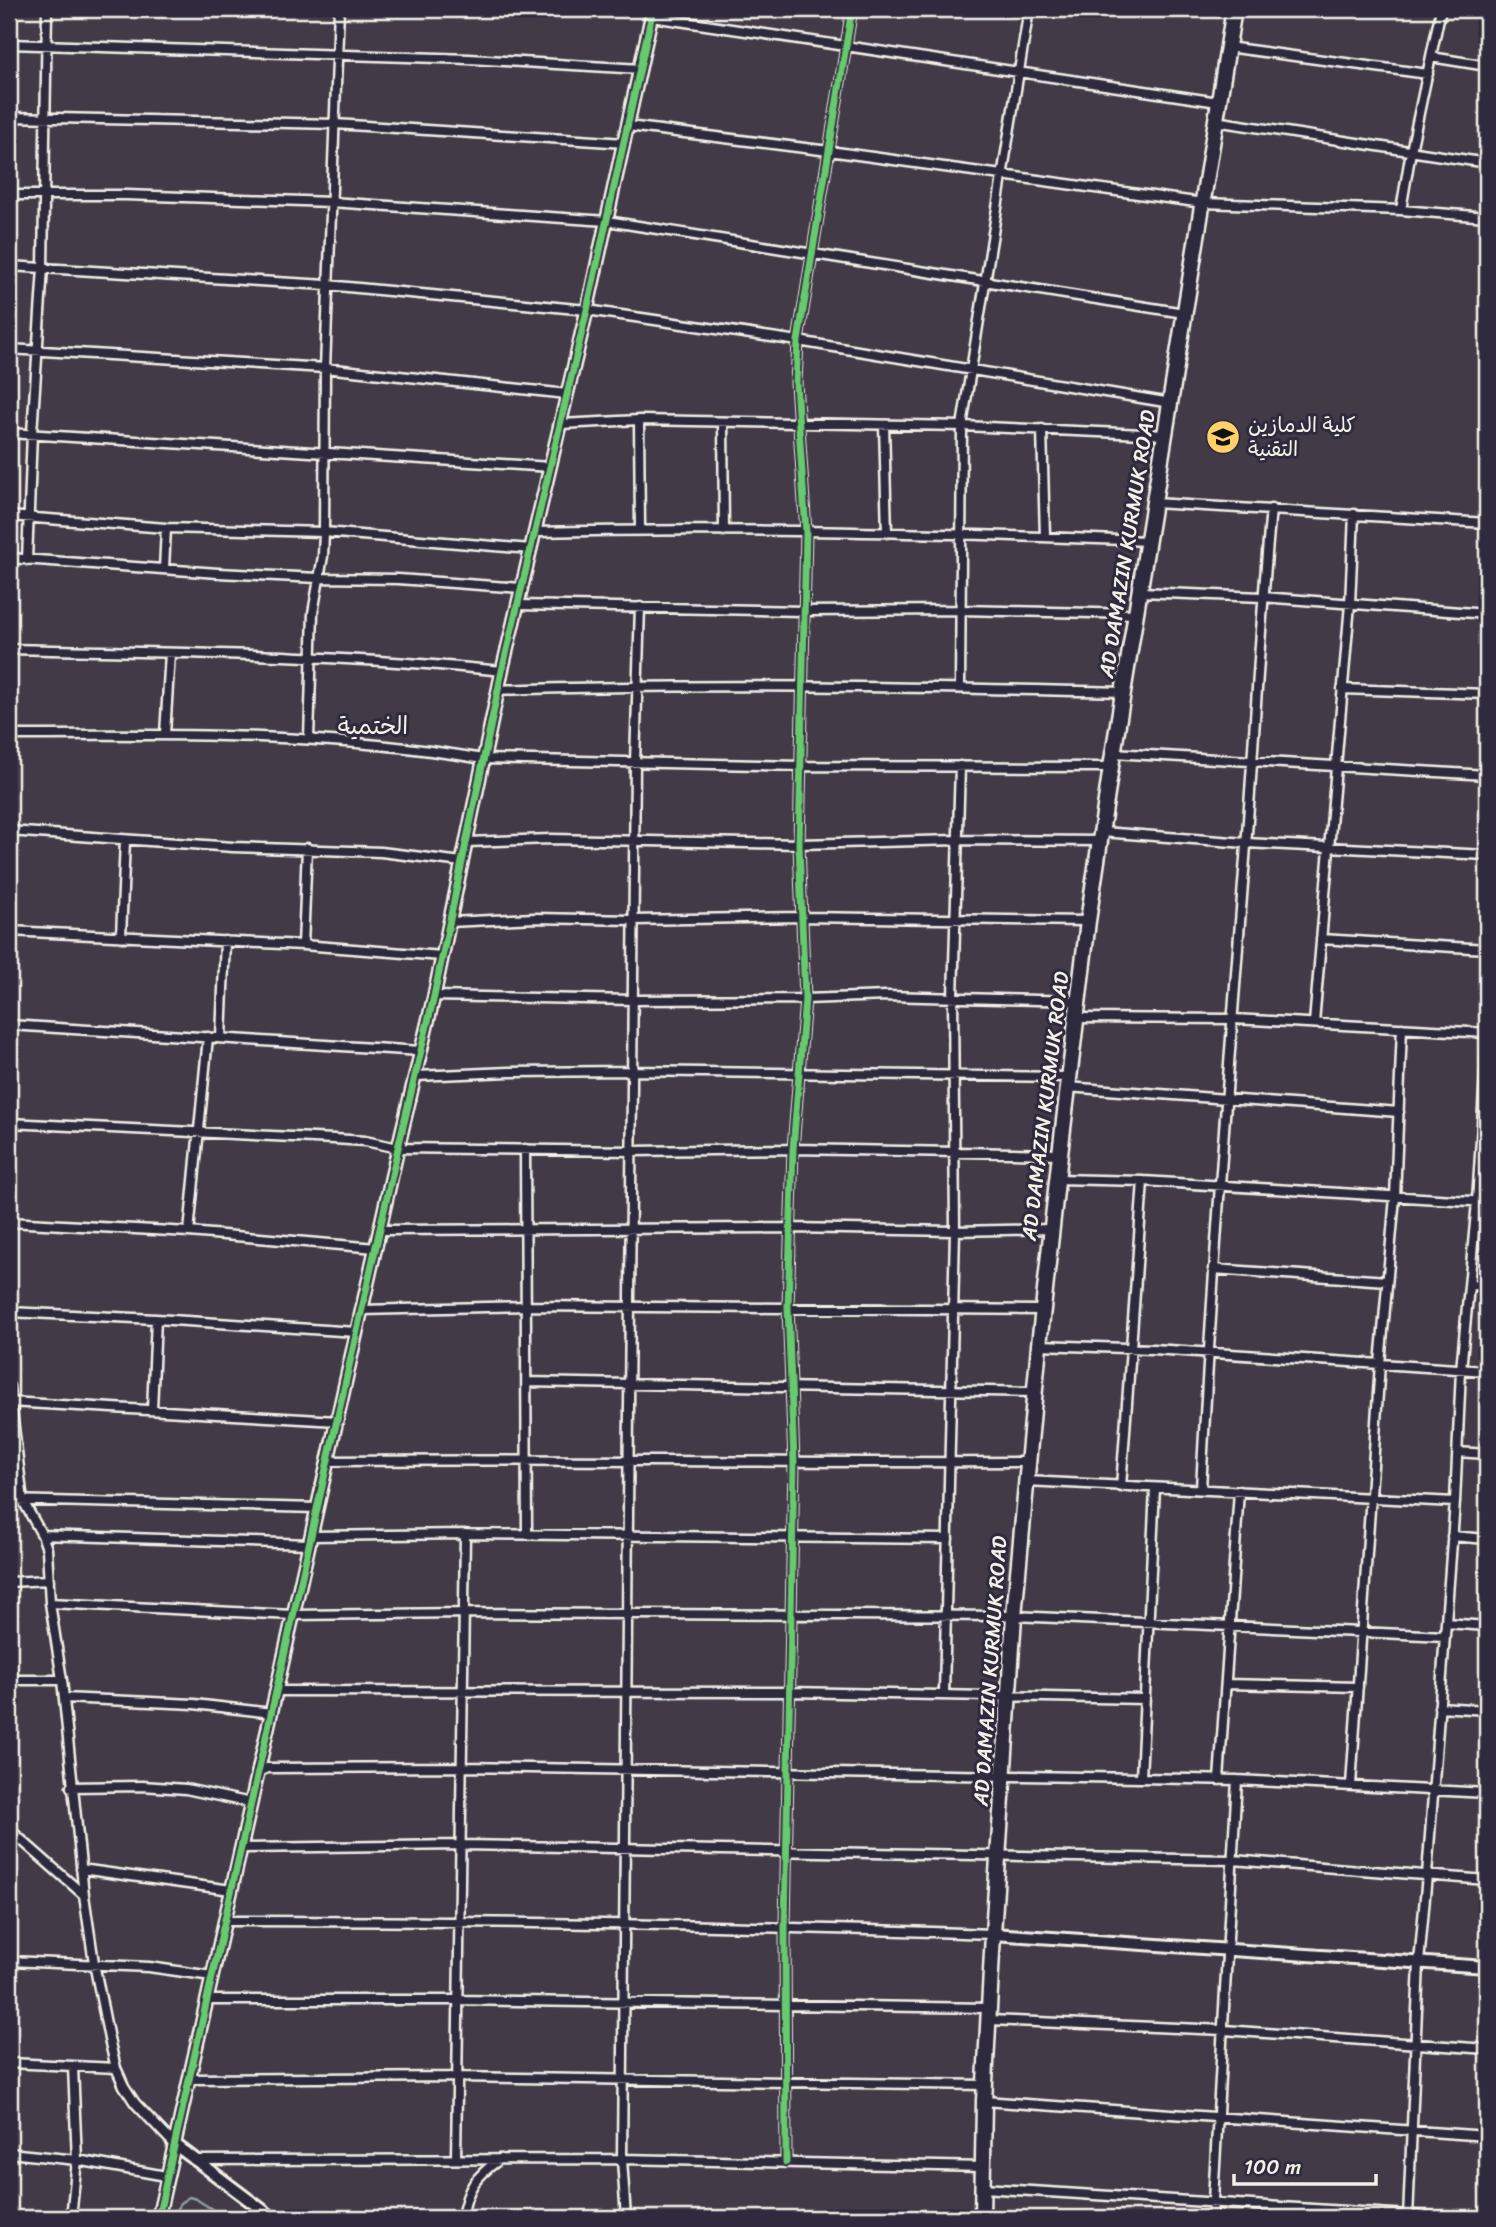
<svg xmlns="http://www.w3.org/2000/svg" width="1496" height="2227" font-family="Sriracha,'Playpen Sans Arabic',sans-serif">
<style>
.lines{fill:none;stroke-linecap:round;stroke-linejoin:round}
.stream{stroke:#929ca7;stroke-width:2.5}
.street-casing{stroke:#f4f1e8;stroke-width:13}
.secondary-casing{stroke:#f4f1e8;stroke-width:16}
.highway-casing{stroke:#f4f1e8;stroke-width:19}
.street{stroke:#2f2a3d;stroke-width:8}
.secondary{stroke:#2f2a3d;stroke-width:10}
.highway{stroke:#2f2a3d;stroke-width:14}
.cycleway-casing{stroke:#2f2a3d;stroke-width:11}
.cycleway{stroke:#67ca6e;stroke-width:7}
.labels{text-anchor:middle;dominant-baseline:central;stroke-width:6;stroke-linejoin:round;paint-order:stroke}
.poi-label{font-size:21px;fill:#f4f1e8;stroke:#2f2a3d;text-anchor:start}
.street-label{font-size:21px;fill:#f4f1e8;stroke:#2f2a3d}
.quarter-label{font-size:24px;fill:#f4f1e8;stroke:#2f2a3d}
</style>
<rect width="100%" height="100%" fill="#433a48"/>
<filter id="ink" filterUnits="userSpaceOnUse"><feTurbulence type="fractalNoise" baseFrequency=".0143" numOctaves="2"/><feDisplacementMap in="SourceGraphic" scale="14" xChannelSelector="R" yChannelSelector="G"/><feConvolveMatrix kernelMatrix="1 2 1 2 8 2 1 2 1" color-interpolation-filters="sRGB"/></filter>
<g filter="url(#ink)">
<g class="lines">
<path class="stream" d="M 173,2218 L 180,2203 L 189,2197 L 196,2199 L 226,2218"/>
<g class="street-casing">
<path id="street" d="M 652,17 L 1218,102
M 9,44 L 469,59 L 641,69
M 1227,47 L 1428,74
M 1431,57 L 1487,66
M 9,117 L 335,124 L 625,143
M 1215,121 L 1487,163
M 628,126 L 829,151 L 1203,203 L 1401,210 L 1487,217
M 9,195 L 125,195 L 331,202 L 607,221 L 1184,313
M 1401,210 L 1411,151 L 1441,9
M 9,266 L 327,285 L 587,310 L 798,341 L 1171,403
M 9,349 L 325,368 L 567,394
M 639,420 L 640,529
M 723,422 L 724,531
M 561,424 L 639,420 L 962,426 L 1166,435
M 884,425 L 887,533
M 1042,429 L 1045,537
M 9,433 L 551,467
M 1154,503 L 1487,523
M 9,516 L 166,528 L 324,532 L 531,549
M 536,532 C 740,527 944,533 1148,541
M 9,558 L 218,573 L 318,578 L 398,579 L 522,588
M 27,560 L 32,433 L 43,268 L 47,9
M 164,569 L 166,528
M 1140,592 L 1262,597 L 1487,614
M 518,605 L 803,611 L 961,610 L 1136,614
M 9,649 C 173,653 338,654 502,671
M 960,688 L 962,426 L 1029,9
M 1342,689 L 1487,694
M 498,690 C 707,683 915,687 1124,692
M 165,734 L 170,653
M 9,735 C 168,734 326,732 483,759 L 801,766 L 1111,767
M 309,738 L 313,613 L 323,556 L 324,532 L 325,368 L 339,9
M 1113,753 L 1487,775
M 9,831 L 233,847 L 381,852 L 462,862
M 1102,832 L 1246,843 L 1487,855
M 466,842 L 551,839 L 799,844 L 958,840 L 1100,841
M 449,922 L 535,918 L 633,920 L 803,917 L 1088,921
M 9,931 L 303,945 L 442,956
M 121,937 L 125,840
M 1321,939 L 1487,949
M 303,945 L 307,848
M 434,996 L 633,1000 L 805,999 L 887,996 L 1078,1001
M 1077,1018 L 1233,1019 L 1487,1033
M 1314,1023 L 1350,604 L 1354,514
M 9,1025 L 421,1051
M 221,1038 L 225,941
M 416,1076 L 509,1072 L 632,1071 L 1068,1077
M 1067,1087 L 1399,1112
M 9,1123 L 334,1139 L 365,1141 L 398,1148 L 631,1151 L 793,1149 L 1060,1154
M 525,1149 L 527,1534
M 1057,1179 L 1143,1181 L 1487,1202
M 9,1222 L 189,1232 L 376,1248
M 380,1230 L 790,1228 L 955,1231 L 1052,1229
M 189,1232 L 208,1037
M 1213,1269 L 1387,1281
M 1470,1285 L 1487,1286
M 361,1310 L 527,1306 L 1043,1310
M 9,1312 L 156,1319 L 356,1332
M 1039,1345 L 1153,1349 L 1487,1371
M 527,1382 L 1035,1392
M 9,1386 L 23,1501 L 42,1535 L 47,1549 L 50,1603 L 62,1680 L 84,1895 L 94,1963 L 109,2039 L 116,2068 L 124,2086 L 135,2103 L 173,2143
M 9,1402 L 337,1421
M 152,1410 L 156,1319
M 1457,1452 L 1487,1454
M 328,1461 C 561,1459 795,1463 1029,1462
M 1026,1481 L 1455,1502
M 1121,1487 L 1143,1181
M 1201,1489 C 1212,1275 1229,1061 1246,846 C 1255,734 1260,621 1271,509
M 9,1500 L 318,1508
M 42,1535 L 309,1544
M 311,1536 L 465,1534 L 948,1539
M 1452,1536 L 1487,1539
M 9,1582 L 49,1580
M 50,1603 L 293,1615 L 464,1613 L 1014,1616 L 1445,1636
M 1446,1623 L 1487,1626
M 9,1680 L 62,1680
M 1226,1684 L 1358,1687
M 276,1691 L 789,1692 L 1145,1699
M 944,1694 L 955,1231 L 953,997 L 960,766
M 64,1698 L 194,1704 L 272,1713
M 1439,1707 L 1487,1710
M 258,1772 L 267,1768 L 464,1767 L 1141,1778 L 1237,1780 L 1487,1793
M 1141,1778 L 1155,1488
M 1219,1780 L 1239,1491
M 1351,1785 L 1380,1364 L 1395,1197 L 1402,1028
M 71,1787 L 142,1786 L 186,1789 L 251,1803
M 9,1829 L 84,1895
M 241,1848 L 461,1845 L 1233,1860 L 1487,1880
M 81,1869 L 231,1890
M 224,1921 C 481,1921 737,1925 993,1934
M 9,1961 L 149,1967 L 212,1976
M 207,2000 L 458,2000 L 990,2008
M 989,2020 L 1224,2030 L 1487,2049
M 9,2063 L 116,2068
M 189,2079 L 457,2077 L 986,2085
M 984,2101 L 1487,2136
M 9,2153 L 77,2160 L 166,2176
M 456,2159 L 465,1534
M 194,2160 L 622,2159 L 984,2167
M 786,2162 L 785,1927 L 794,1462 L 788,1307 L 793,1149 L 805,999 L 799,844 L 806,532 L 796,383 L 798,341 L 852,9
M 983,2188 L 1457,2218
M 71,2218 L 77,2160 L 73,2067
M 462,2218 C 467,2188 475,2177 500,2159
M 626,2218 L 622,2159 L 635,762 L 640,607
M 1212,2218 L 1237,1780
M 1408,2218 L 1419,1963 L 1427,1875 L 1455,1502 L 1461,1370 L 1477,1202 L 1487,1044"/>
</g>
<g class="secondary-casing">
<path id="secondary" d="M 993,1934 L 1487,1967
M 173,2143 L 273,2218
M 158,2218 L 398,1148 L 434,996 L 502,671 L 587,310 L 653,9"/>
</g>
<g class="highway-casing">
<path id="highway" d="M 982,2218 L 984,2101 L 993,1934 L 1014,1616 L 1039,1345 L 1060,1154 L 1088,921 L 1111,767 L 1234,9"/>
</g>
<use href="#street" class="street"/>
<use href="#secondary" class="secondary"/>
<use href="#highway" class="highway"/>
<g class="cycleway-casing">
<path id="cycleway" d="M 786,2162 L 785,1927 L 794,1462 L 788,1307 L 793,1149 L 805,999 L 799,844 L 806,532 L 796,383 L 798,341 L 852,9
M 158,2218 L 398,1148 L 434,996 L 502,671 L 587,310 L 653,9"/>
</g>
<use href="#cycleway" class="cycleway"/>
</g>
</g>
<defs>
<g id="university-disc" transform="scale(1.75)"><circle r="9.5" fill="#ffd166" stroke="#2f2a3d"/><path d="M0-5L7-2L0 1L-7-2ZM-4 1L0 2.5L4 1V4Q0 6-4 4Z" fill="#111"/></g>
</defs>
<g fill-rule="evenodd">
<use href="#university-disc" x="1223" y="437"/>
</g>
<g class="labels">
<g class="poi-label">
<text x="1248" y="425">كلية الدمازين<tspan x="1248" dy="24">التقنية</tspan></text>
</g>
<g class="street-label">
<text transform="translate(1127 544) rotate(-81)">AD DAMAZIN KURMUK ROAD</text>
<text transform="translate(1045 1106) rotate(-83)">AD DAMAZIN KURMUK ROAD</text>
<text transform="translate(990 1671) rotate(-86)">AD DAMAZIN KURMUK ROAD</text>
</g>
<g class="quarter-label">
<text x="373" y="726">الختمية</text>
</g>
</g>
<rect width="1496" height="2227" fill="none" stroke="#2f2a3d" stroke-width="35"/>
<rect x="18" y="18" width="1461" height="2192" fill="none" stroke="#f4f1e8" stroke-width="2.5" filter="url(#ink)"/>
<path d="M1234 2174v10h142v-10" fill="none" stroke="#f4f1e8" stroke-width="3.5"/>
<text x="1244" y="2174" font-size="21" fill="#f4f1e8" stroke="#2f2a3d" stroke-width="5" paint-order="stroke">100 m</text>
</svg>
